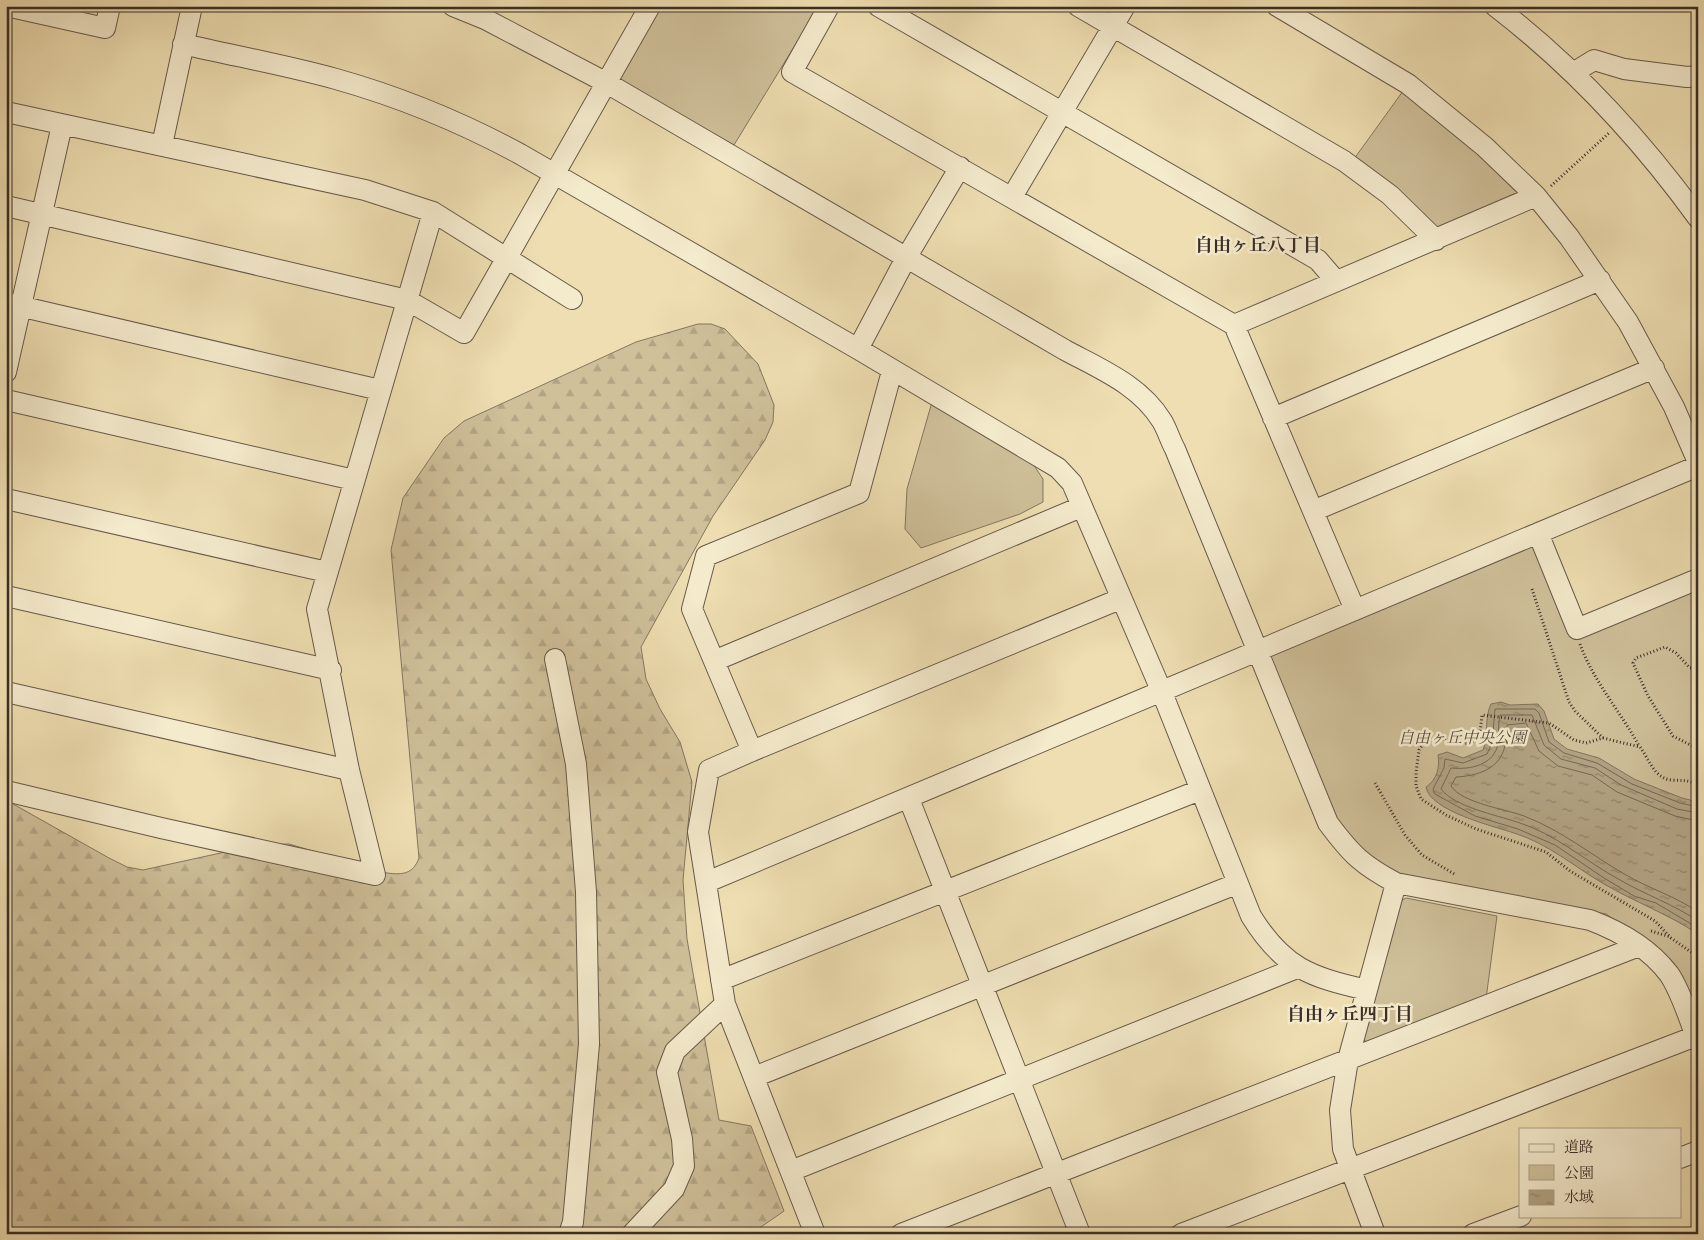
<svg xmlns="http://www.w3.org/2000/svg" width="1704" height="1240" font-family="'IM FELL French Canon','Noto Serif JP',serif">
<style>
.green{fill:#cfc09a;stroke:#847760}
.forest{fill:url(#forest-firs);stroke:#847760}
.water{fill:url(#water-ripples);stroke:#81745e}
.lines{fill:none;stroke-linecap:round;stroke-linejoin:round}
.shore{stroke:#766854;stroke-width:1}
.minor-casing{stroke:#675a4a;stroke-width:22}
.path{stroke:#3a2e27;stroke-width:3;stroke-dasharray:1 2.5;stroke-linecap:butt}
.minor{stroke:#f4eacc;stroke-width:20}
.labels{text-anchor:middle;dominant-baseline:central;stroke-width:5;stroke-linejoin:round;paint-order:stroke}
.park-label{font-size:16px;font-style:italic;fill:#584b3e;stroke:#f4eacc}
.neighbourhood-label{font-size:18px;font-weight:bold;fill:#3a2e27;stroke:#f4eacc}
</style>
<defs>
<pattern id="forest-firs" width="22" height="20" patternUnits="userSpaceOnUse" patternTransform="scale(1.25)"><rect width="22" height="20" fill="#cfc09a"/><path d="M5 1l3.5 6h-7zM16 11l3.5 6h-7z" fill="#b2a585"/></pattern>
<pattern id="water-ripples" width="26" height="14" patternUnits="userSpaceOnUse" patternTransform="scale(1.25)"><rect width="26" height="14" fill="#b1a282"/><path d="M2 4q2-2 4 0t4 0M15 11q2-2 4 0t4 0" fill="none" stroke="#91846a"/></pattern>
</defs>
<rect width="100%" height="100%" fill="#eedeb1"/>
<filter id="stains"><feTurbulence type="fractalNoise" baseFrequency=".004" numOctaves="4"/><feColorMatrix values="0 0 0 0 .2 0 0 0 0 .09 0 0 0 0 .02 0 0 0 .5 -.17"/></filter>
<radialGradient id="worn" r=".72"><stop offset=".6" stop-color="#630" stop-opacity="0"/><stop offset="1" stop-color="#630" stop-opacity=".3"/></radialGradient>
<path class="green" d="M 656,6 L 819,6 L 734,145 L 614,78 Z
M 1403,91 L 1521,190 L 1520,196 L 1441,229 L 1435,227 L 1354,159 Z
M 932,402 L 1027,455 L 1043,479 L 1043,502 L 1020,514 L 921,548 L 905,529 L 907,489 Z
M 1533,545 L 1571,636 L 1698,583 L 1698,1020 L 1638,936 L 1606,914 L 1393,875 L 1364,857 L 1336,820 L 1269,655 Z
M 1406,898 L 1497,916 L 1486,999 L 1368,1043 L 1363,1039 L 1399,902 Z"/>
<path class="forest" d="M 698,324 L 711,324 L 725,329 L 758,364 L 774,405 L 773,422 L 765,440 L 713,516 L 641,647 L 646,679 L 660,709 L 680,742 L 692,782 L 683,880 L 687,939 L 719,1120 L 751,1126 L 784,1211 L 751,1234 L 6,1234 L 6,800 L 109,858 L 127,867 L 143,870 L 257,845 L 289,844 L 387,873 C 403,875 413,874 419,858 L 391,550 L 403,498 L 444,438 L 464,421 L 636,342 Z"/>
<path class="water" d="M 1501,702 L 1510,705 L 1538,704 L 1544,711 L 1554,739 L 1567,749 L 1599,758 L 1634,779 L 1682,798 L 1698,802 L 1698,934 C 1668,914 1635,902 1604,884 C 1573,866 1549,844 1514,833 C 1493,826 1430,811 1426,787 C 1437,780 1440,767 1438,755 L 1447,752 L 1463,758 L 1483,750 C 1489,735 1484,718 1491,704 Z"/>
<g class="lines">
<path class="shore" d="M 1698,807 L 1680,803 L 1632,784 L 1597,763 L 1564,753 L 1549,742 L 1539,713 L 1535,709 L 1495,709 L 1492,743 L 1487,754 L 1463,763 L 1445,759 L 1444,768 L 1433,789 L 1435,794 L 1475,816 L 1518,829 L 1555,845 L 1604,878 L 1634,896 L 1656,903 L 1698,928
M 1698,813 L 1677,809 L 1621,785 L 1595,768 L 1561,759 L 1544,745 L 1532,715 L 1500,715 C 1498,724 1499,733 1498,743 C 1495,765 1470,770 1451,768 L 1441,789 C 1455,807 1496,815 1517,822 C 1556,834 1585,861 1620,880 C 1646,895 1673,904 1698,921
M 1698,821 L 1675,816 L 1617,792 L 1592,775 L 1558,766 L 1539,751 L 1526,723 L 1507,725 C 1506,732 1506,738 1505,745 C 1501,769 1477,776 1456,777 L 1451,786 C 1462,803 1505,809 1524,816 C 1563,831 1591,855 1626,875 C 1650,889 1675,896 1698,912"/>
<g class="minor-casing">
<path id="minor" d="M 6,6 L 105,28 L 110,6
M 453,6 L 485,19 L 605,82 L 1065,350 C 1100,369 1140,385 1162,421 C 1167,429 1170,440 1175,449 L 1328,823 C 1351,854 1362,865 1396,883 L 1590,920 C 1619,931 1650,949 1669,974 C 1682,993 1689,1020 1698,1041
M 829,6 L 792,72 L 1234,325 L 1355,610
M 878,6 L 1318,260 L 1336,281
M 1078,6 L 1344,161 L 1390,195 L 1436,240
M 1277,6 L 1408,84 L 1485,147 L 1536,196 L 1569,237 L 1628,322 L 1674,407 L 1698,462
M 1495,6 C 1573,66 1640,138 1698,218
M 183,44 C 234,56 286,65 336,79 C 400,97 461,122 520,154 L 858,349 L 1058,468 L 1072,483 L 1161,690 L 1251,916 C 1283,968 1310,977 1367,990
M 1573,73 L 1594,60 L 1624,69 L 1687,77 L 1698,76
M 6,112 L 365,190 L 433,212 L 572,299
M 162,145 L 192,6
M 1012,197 L 1125,6
M 6,206 L 407,300 L 464,333 L 650,6
M 6,303 L 380,390
M 1234,325 L 1536,196
M 858,349 L 906,258 L 960,167
M 6,372 L 62,125
M 6,400 L 354,480
M 1273,418 L 1600,280
M 6,499 L 327,572
M 1313,511 L 1654,368
M 1538,533 L 1577,629 L 1698,579
M 6,596 L 331,670
M 555,659 L 576,764 L 586,892 L 589,1044 L 573,1222 L 569,1234
M 714,661 L 1081,507
M 6,692 L 349,770
M 752,751 L 1120,599
M 6,791 L 161,828 L 375,875 L 349,770 L 317,609 L 433,212
M 909,799 L 1080,1234
M 707,882 L 1698,466
M 721,980 L 1200,790
M 754,1077 L 1236,884
M 1680,1158 L 1698,1151
M 791,1171 L 1297,968
M 632,1234 L 674,1189 L 684,1166 L 682,1139 L 667,1072 L 675,1051 L 725,1004
M 815,1234 L 725,1004 L 698,832 L 709,770 L 752,751 L 692,609 L 706,556 L 859,493 L 892,371
M 901,1234 L 1639,946
M 1181,1234 L 1696,1036
M 1375,1234 L 1343,1149 L 1340,1110 L 1348,1060 L 1396,883
M 1473,1234 L 1521,1216"/>
</g>
<path class="path" d="M 1551,186 L 1609,133
M 1532,589 L 1569,702 L 1575,711 L 1603,738
M 1580,644 C 1593,681 1621,712 1639,746
M 1698,668 L 1690,668 L 1676,653 L 1665,647 L 1636,658 L 1633,663 L 1648,696 L 1673,736 L 1698,749
M 1375,783 L 1405,835 L 1422,855 L 1456,875
M 1698,785 C 1688,779 1681,781 1671,780 C 1654,778 1649,759 1640,747 L 1603,738 L 1586,743 L 1574,740 L 1549,723 L 1482,715 L 1480,733 L 1472,742 C 1453,748 1450,731 1425,741 L 1419,750 L 1416,773 L 1416,786 L 1421,799 L 1446,815 L 1476,829 L 1546,852 L 1570,871 L 1655,921 L 1671,938 L 1698,957
M 1651,931 L 1671,937"/>
<use href="#minor" class="minor"/>
</g>
<g class="labels">
<g class="park-label">
<text x="1462" y="737">自由ヶ丘中央公園</text>
</g>
<g class="neighbourhood-label">
<text x="1258" y="245">自由ヶ丘八丁目</text>
<text x="1350" y="1014">自由ヶ丘四丁目</text>
</g>
</g>
<rect width="1704" height="1240" fill="none" stroke="#eedeb1" stroke-width="25"/>
<rect x="8" y="8" width="1689" height="1225" fill="none" stroke="#3a2e27" stroke-width="2.5"/>
<rect x="12" y="12" width="1679" height="1215" fill="none" stroke="#3a2e27"/>
<rect x="1519" y="1128" width="162" height="90" fill="#f4eacc" stroke="#aa9f8a"/>
<rect x="1529" y="1144" width="25" height="8" fill="#f4eacc" stroke="#aa9f8a"/>
<text x="1564" y="1152" font-size="15" fill="#3a2e27">道路</text>
<rect x="1529" y="1165" width="25" height="15" fill="#cfc09a" stroke="#aa9f8a"/>
<text x="1564" y="1178" font-size="15" fill="#3a2e27">公園</text>
<rect x="1529" y="1190" width="25" height="15" fill="url(#water-ripples)" stroke="#aa9f8a"/>
<text x="1564" y="1202" font-size="15" fill="#3a2e27">水域</text>
<rect width="100%" height="100%" filter="url(#stains)"/>
<rect width="100%" height="100%" fill="url(#worn)"/>
</svg>
